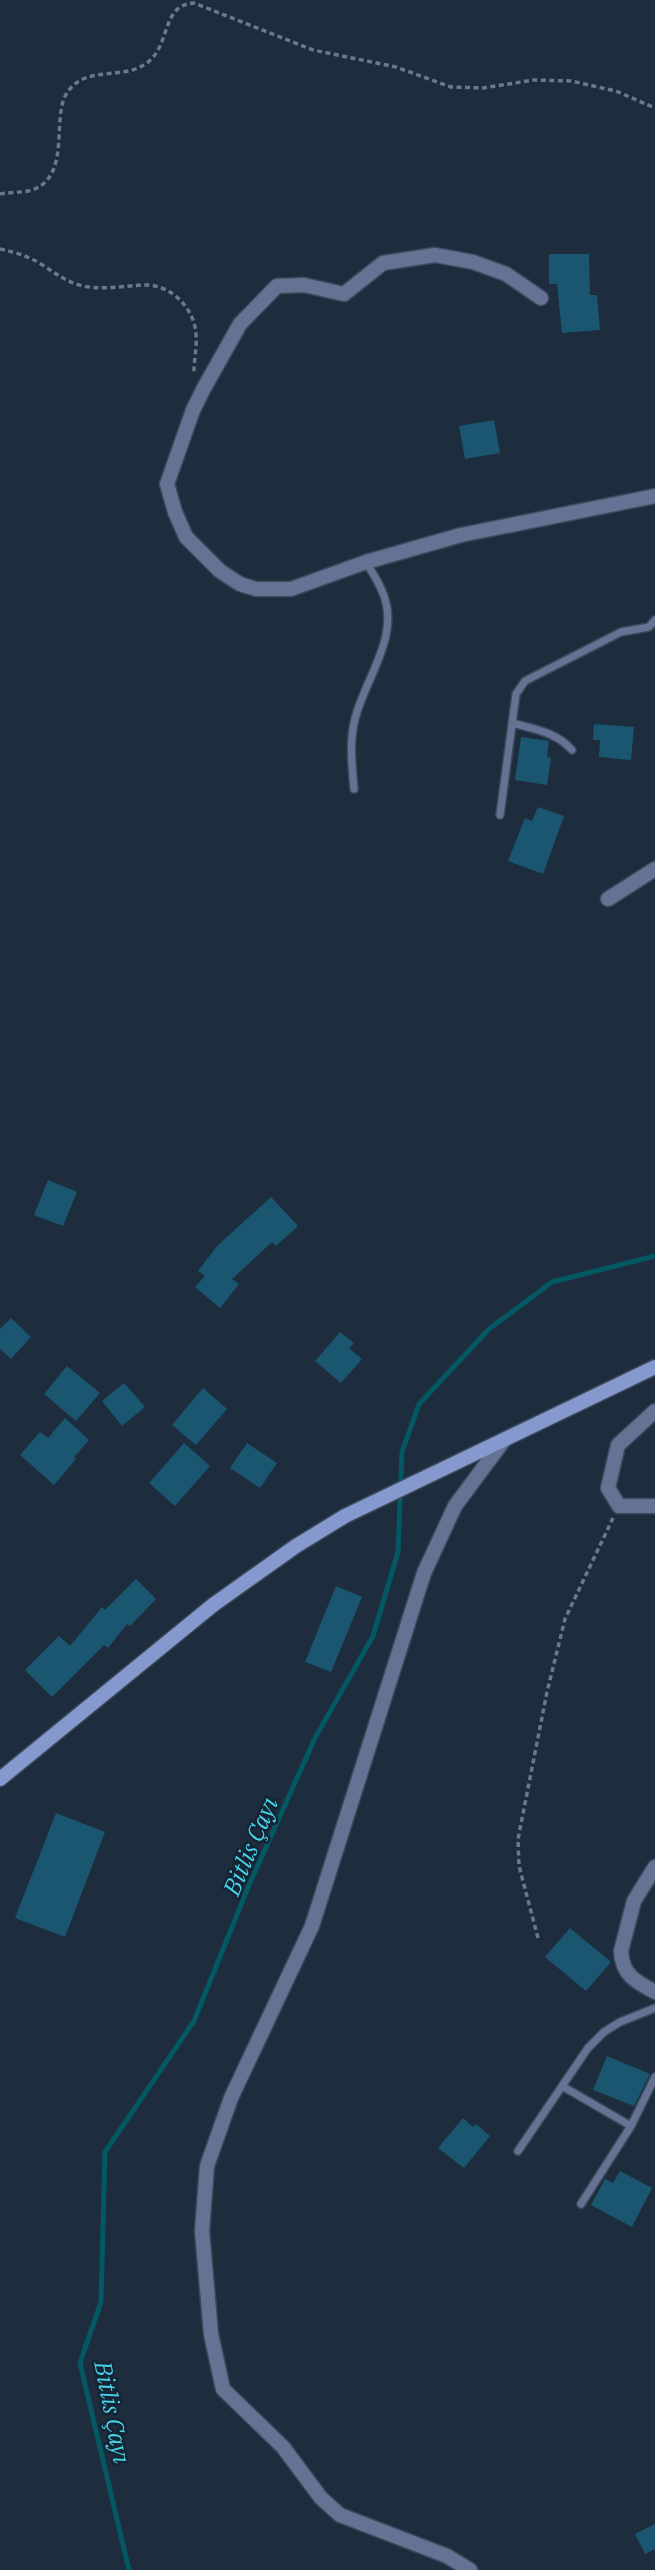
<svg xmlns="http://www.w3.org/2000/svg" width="655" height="2570" font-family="'IBM Plex Serif',serif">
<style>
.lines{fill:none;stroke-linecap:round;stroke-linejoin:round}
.stream{stroke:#035863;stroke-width:5}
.building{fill:#1a566f}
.service-casing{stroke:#3b4a5a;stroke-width:10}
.minor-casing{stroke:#3b4a5a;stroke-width:17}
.tertiary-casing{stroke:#3b4a5a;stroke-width:17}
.secondary-casing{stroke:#3b4a5a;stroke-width:17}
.path{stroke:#6c7988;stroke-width:3.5;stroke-dasharray:5 3.5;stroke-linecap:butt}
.service{stroke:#667293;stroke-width:7}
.minor{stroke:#667293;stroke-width:14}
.tertiary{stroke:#667293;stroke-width:14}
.secondary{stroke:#8699ce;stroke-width:14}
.labels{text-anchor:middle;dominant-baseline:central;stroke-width:5;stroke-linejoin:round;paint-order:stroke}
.water-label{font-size:24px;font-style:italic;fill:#48d3e8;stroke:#142434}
</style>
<rect width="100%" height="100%" fill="#1d2d3e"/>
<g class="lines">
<path class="stream" d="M 129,2570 L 80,2363 L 101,2302 L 105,2152 L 194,2021 L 249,1885 L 315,1738 L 373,1636 L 398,1552 L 402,1452 L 419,1404 L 489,1329 L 552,1282 L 655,1256"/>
</g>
<path class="building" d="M 549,254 L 589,254 L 590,295 L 597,295 L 600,330 L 562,333 L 557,284 L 549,284 Z
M 494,420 L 500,453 L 465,459 L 459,426 Z
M 594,724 L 634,727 L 631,760 L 599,757 L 600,740 L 593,740 Z
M 521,737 L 549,741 L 547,757 L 551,758 L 547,785 L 515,780 Z
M 538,807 L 564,816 L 543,874 L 508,861 L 525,818 L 532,821 Z
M 48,1180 L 77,1192 L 63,1226 L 34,1215 Z
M 271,1197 L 298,1226 L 276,1246 L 272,1242 L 232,1279 L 239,1284 L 220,1308 L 195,1287 L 205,1276 L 198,1271 L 217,1246 Z
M 11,1318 L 31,1337 L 11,1359 L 0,1349 L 0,1329 Z
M 340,1332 L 354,1343 L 349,1348 L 362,1359 L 341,1383 L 315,1361 Z
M 67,1366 L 100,1393 L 76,1421 L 44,1394 Z
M 124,1383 L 145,1407 L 122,1426 L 102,1401 Z
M 203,1388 L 227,1409 L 196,1445 L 172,1425 Z
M 65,1418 L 89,1440 L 74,1457 L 76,1459 L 54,1485 L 20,1455 L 40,1432 L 48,1438 Z
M 184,1443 L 210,1466 L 175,1506 L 149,1483 Z
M 247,1443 L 277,1463 L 260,1488 L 230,1468 Z
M 136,1579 L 156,1599 L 130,1626 L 127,1624 L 108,1648 L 104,1645 L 52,1697 L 25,1670 L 59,1636 L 70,1646 L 102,1607 L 105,1610 Z
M 336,1586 L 362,1597 L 331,1672 L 305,1662 Z
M 56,1813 L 105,1832 L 65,1937 L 15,1918 Z
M 570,1928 L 611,1962 L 586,1991 L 545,1957 Z
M 607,2056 L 650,2074 L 634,2106 L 593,2090 Z
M 463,2118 L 473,2127 L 476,2124 L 490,2136 L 464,2168 L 438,2148 Z
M 620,2171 L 652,2188 L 632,2227 L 591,2205 L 605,2179 L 613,2183 Z
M 655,2524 L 655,2549 L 645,2554 L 635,2534 Z"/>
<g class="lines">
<g class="service-casing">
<path id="service" d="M 512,723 C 534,729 556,732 572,750
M 354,789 C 352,765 349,742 355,719 C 365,678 402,635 382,591 C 378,581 372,572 366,562
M 500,815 L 516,694 L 525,681 L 621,632 L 649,627 L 655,620
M 562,2086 L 631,2126
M 518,2151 L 588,2048 L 604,2032 L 620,2022 L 655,2008
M 581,2204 L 631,2126 L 655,2077"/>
</g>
<g class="minor-casing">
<path id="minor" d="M 541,298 L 506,274 L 473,262 L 435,255 L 383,263 L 344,294 L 304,285 L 277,286 L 240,324 L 204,388 L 193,410 L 167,484 L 175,512 L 186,537 L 220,571 L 240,584 L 256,589 L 291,589 L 366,562 L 461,535 L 655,496
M 608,899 L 655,869
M 655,1867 L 634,1901 L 621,1951 C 622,1975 636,1982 655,1992"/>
</g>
<g class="tertiary-casing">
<path id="tertiary" d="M 655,1411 L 618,1445 L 608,1488 L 619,1506 L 655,1506
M 470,2570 L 447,2556 L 340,2515 L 321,2498 L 283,2447 L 223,2389 L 211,2334 L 202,2231 L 207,2166 L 231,2098 L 312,1926 L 424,1573 L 455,1506 L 504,1440"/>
</g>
<g class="secondary-casing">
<path id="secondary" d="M 0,1779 L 213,1605 L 296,1546 L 345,1516 L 655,1367"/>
</g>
<path class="path" d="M 0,194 C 10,192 22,193 32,190 C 61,181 58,144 60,120 C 61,109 62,99 69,90 C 88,65 125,81 148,62 C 171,44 161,5 194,3 L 313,50 L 396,67 L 451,87 L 483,88 L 534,80 L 571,81 L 616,91 L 655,108
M 0,249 C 14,252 28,256 41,264 C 55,273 66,282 83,286 C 103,290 123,286 142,285 C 170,283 195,308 196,335 C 197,347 194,360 194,372
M 538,1938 L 519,1866 L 518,1839 L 547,1692 L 565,1619 L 613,1518"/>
<use href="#service" class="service"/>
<use href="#minor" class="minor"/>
<use href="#tertiary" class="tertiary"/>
<use href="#secondary" class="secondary"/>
</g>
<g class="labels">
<g class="water-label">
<text transform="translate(250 1846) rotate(-67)">Bitlis Çayı</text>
<text transform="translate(113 2412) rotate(79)">Bitlis Çayı</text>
</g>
</g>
</svg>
